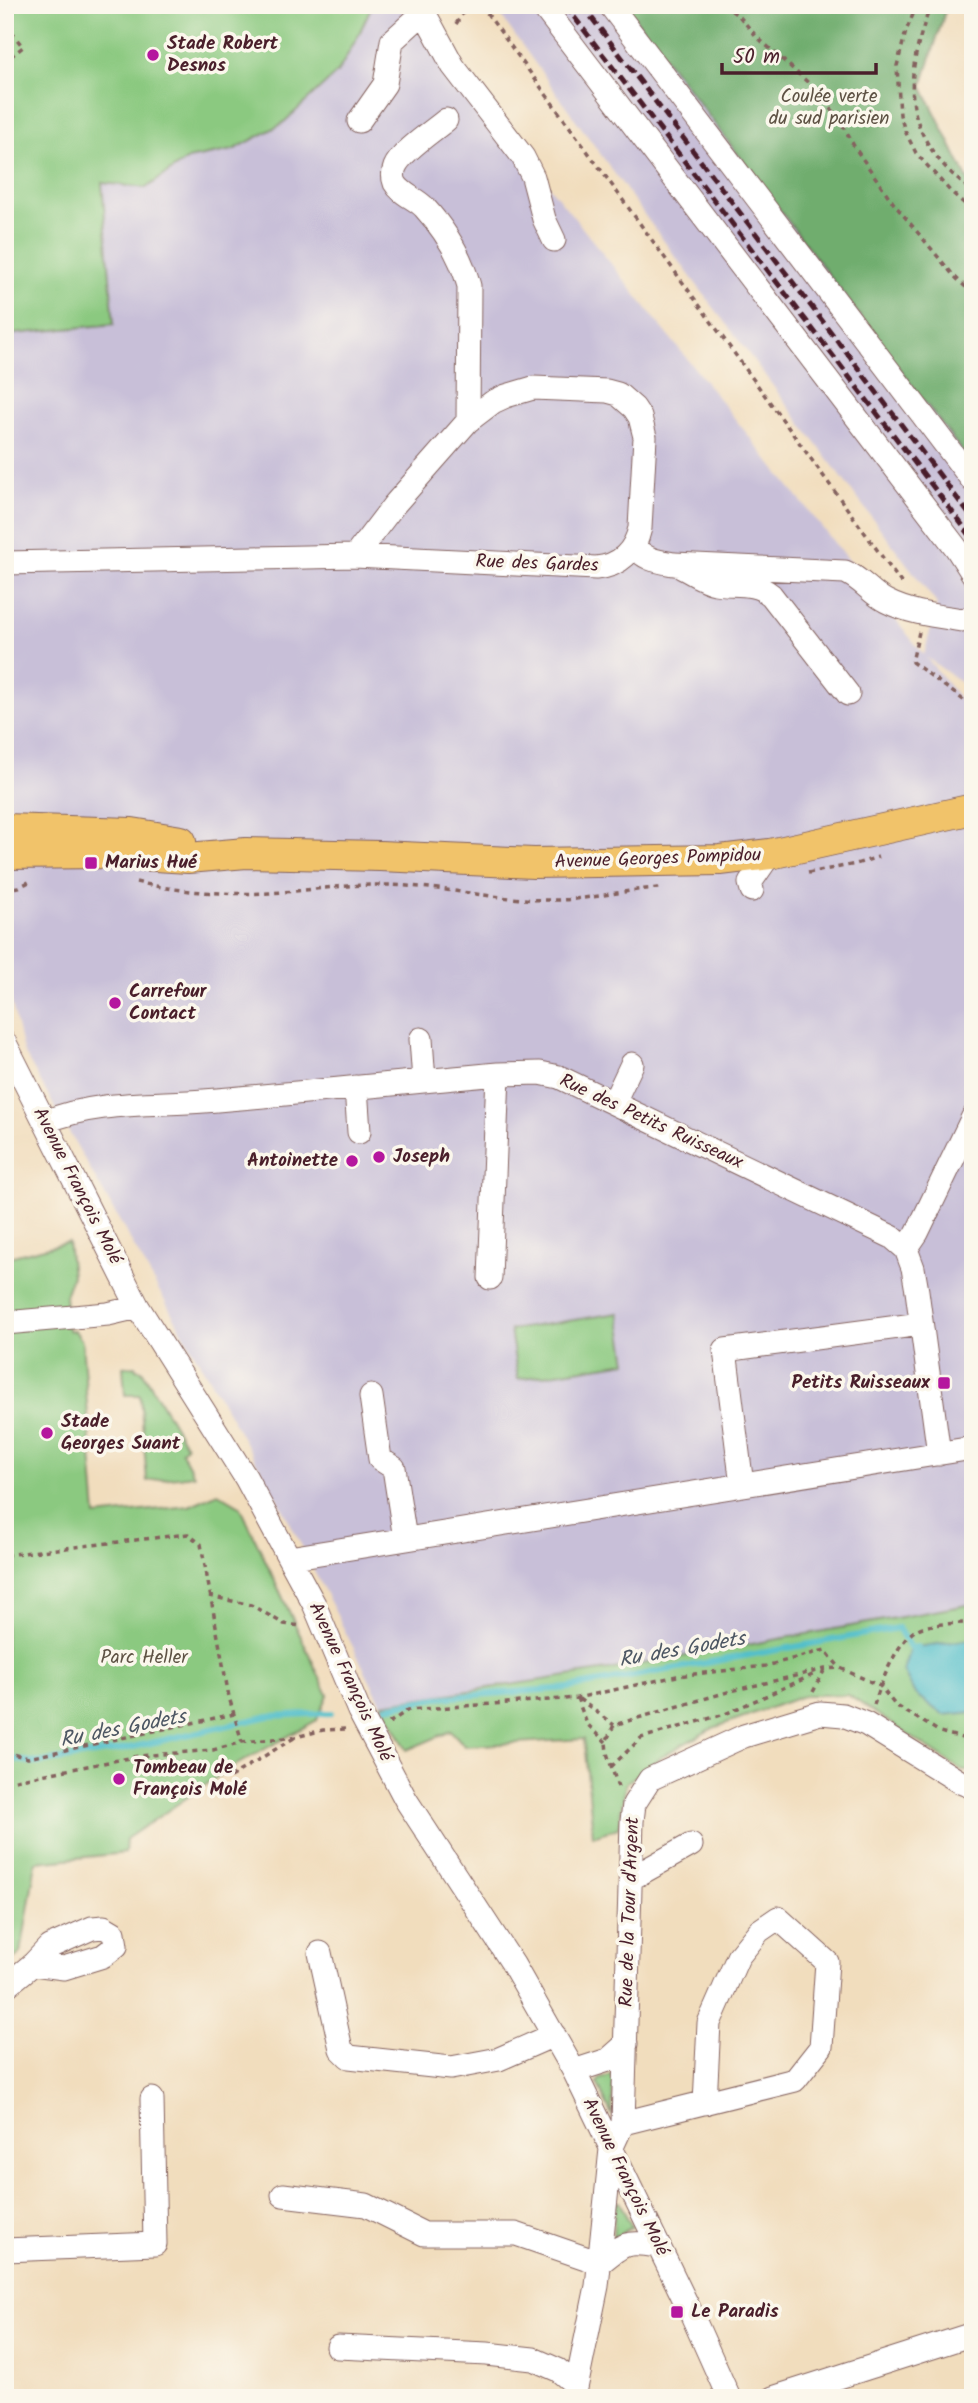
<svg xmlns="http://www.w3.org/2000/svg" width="978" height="2403" font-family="Kalam,sans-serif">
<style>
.industrial{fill:#c8bfd8}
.green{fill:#8bc980;stroke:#6a7456;stroke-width:2}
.forest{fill:#70ad6e;stroke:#5d664c;stroke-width:2}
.water{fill:#52bfca;stroke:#4e6f7a;stroke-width:2}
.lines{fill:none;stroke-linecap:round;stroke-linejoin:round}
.stream{stroke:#52bfca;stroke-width:6}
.minor-casing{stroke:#84625e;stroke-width:25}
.major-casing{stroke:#84625e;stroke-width:32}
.path{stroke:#84625e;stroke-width:3.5;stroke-dasharray:5 5;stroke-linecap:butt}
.minor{stroke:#fff;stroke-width:23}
.major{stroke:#f1c36a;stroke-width:30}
.rail{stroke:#4a1f2b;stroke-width:5;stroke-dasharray:10 5;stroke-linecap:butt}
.poi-dot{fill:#b5179e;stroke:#fbf7ec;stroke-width:2.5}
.labels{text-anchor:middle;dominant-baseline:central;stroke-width:7;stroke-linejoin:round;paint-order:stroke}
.poi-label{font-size:19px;font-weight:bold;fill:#4a1f2b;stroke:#fbf7ec;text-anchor:start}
.park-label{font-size:19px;fill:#5e5244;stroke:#fbf7ec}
.street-label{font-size:19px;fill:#4a1f2b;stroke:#fbf7ec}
.water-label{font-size:21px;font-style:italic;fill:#4d5763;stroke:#fbf7ec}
</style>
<rect width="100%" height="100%" fill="#fbf7ec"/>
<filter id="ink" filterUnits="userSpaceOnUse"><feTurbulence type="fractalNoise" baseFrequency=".0143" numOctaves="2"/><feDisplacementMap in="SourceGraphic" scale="14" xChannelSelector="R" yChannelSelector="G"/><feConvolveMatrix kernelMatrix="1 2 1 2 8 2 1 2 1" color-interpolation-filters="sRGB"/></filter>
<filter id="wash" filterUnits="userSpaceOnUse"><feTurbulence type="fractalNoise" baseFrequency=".00686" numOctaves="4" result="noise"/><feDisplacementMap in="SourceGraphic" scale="28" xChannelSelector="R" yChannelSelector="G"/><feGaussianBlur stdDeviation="1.57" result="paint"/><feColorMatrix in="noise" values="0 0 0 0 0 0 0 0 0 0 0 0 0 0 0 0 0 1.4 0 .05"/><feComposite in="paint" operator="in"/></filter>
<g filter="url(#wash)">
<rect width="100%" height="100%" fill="#f1ddbd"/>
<path class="industrial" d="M 372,5 L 404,5 L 924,655 L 937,604 L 648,220 L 493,5 L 625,5 L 973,466 L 973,691 L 926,657 L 973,715 L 973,1604 L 608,1670 L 382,1704 L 283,1509 L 23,1051 L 5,974 L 5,335 L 114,324 L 101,183 L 146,188 L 188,159 L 233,150 L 282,124 L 337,72 L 359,34 Z"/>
<path class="green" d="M 5,5 L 372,5 L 359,34 L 338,72 L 282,124 L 233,150 L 188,159 L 146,188 L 102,183 L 114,324 L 5,335 Z
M 68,1242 L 72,1276 L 65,1296 L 68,1330 L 75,1331 L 82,1341 L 96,1516 L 189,1506 L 218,1493 L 240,1506 L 328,1695 L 317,1720 L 229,1769 L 126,1839 L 125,1853 L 36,1862 L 21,1953 L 5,1966 L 5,1258 Z
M 619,1313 L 627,1362 L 518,1379 L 510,1330 Z
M 135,1366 L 136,1369 L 142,1370 L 186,1446 L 181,1451 L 194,1475 L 147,1481 L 140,1395 L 125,1395 L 123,1367 Z
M 973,1604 L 973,1771 L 963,1771 L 848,1695 L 806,1695 L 713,1728 L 669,1752 L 626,1783 L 618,1828 L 593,1836 L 584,1739 L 465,1746 L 451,1731 L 407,1750 L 382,1704 L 608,1670 Z
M 611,2075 L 613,2076 L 612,2116 L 597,2083 L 600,2079 Z
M 619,2202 L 632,2227 L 615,2237 L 613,2236 L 615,2203 Z"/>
<path class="forest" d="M 625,5 L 947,5 L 922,86 L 968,180 L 973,182 L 973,466 Z"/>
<path class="water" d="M 973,1639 L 973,1712 L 943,1715 L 915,1694 L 903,1671 L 910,1648 Z"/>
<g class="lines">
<path class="stream" d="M 386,1707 L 437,1698 L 568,1688 L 898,1628 L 910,1648 L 918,1647
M 5,1758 L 37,1763 L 120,1750 L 269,1716 L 331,1713"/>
</g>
</g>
<g filter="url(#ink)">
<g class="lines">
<g class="minor-casing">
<path id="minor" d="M 420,5 L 453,66 L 523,157 L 533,177 L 544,219 L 554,240
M 542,5 L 957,549 L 973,574
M 610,5 L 973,481
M 446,120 C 433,131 401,152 395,167 C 393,172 393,178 395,183 C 401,194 415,198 424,207 C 445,230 461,256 469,286 L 468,421
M 359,121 L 385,84 L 392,41 L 423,13
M 533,388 L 607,391 L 618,394 L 634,408 L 640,417 L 645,437 L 640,528 C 635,551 620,566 596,568 L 355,556 L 394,505 L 468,421 L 493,402 L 506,396 Z
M 634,546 C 645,560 657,561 674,564 L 845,572 C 861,578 870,593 886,601 C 909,613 937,616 962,620 L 973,617
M 5,563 L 355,556
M 683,568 C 693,573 704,581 715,583 C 736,586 754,581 771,595 L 848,694
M 752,890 L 750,883 L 770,854
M 421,1039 L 424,1081
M 5,1043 L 138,1307 L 246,1478 L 289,1558 L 314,1604 L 359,1711 L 406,1800 L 513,1964 L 574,2071 L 692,2315 L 729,2398
M 356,1087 L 359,1132
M 614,1102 L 632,1064
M 45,1122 C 94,1101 152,1105 204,1101 C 302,1093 400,1083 498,1074 L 540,1073 L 559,1077 L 892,1237 L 906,1249 L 913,1268 L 917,1291 L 939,1454
M 906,1249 L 917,1233 L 973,1117
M 490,1278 L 498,1074
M 5,1323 L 108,1314 L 138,1307
M 371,1396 L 380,1459 L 394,1468 L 405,1539
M 742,1485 L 725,1350 L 921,1324
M 289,1558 L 973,1448
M 632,1878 L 691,1845
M 320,1953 L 341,2049 L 349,2057 L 451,2068 L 499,2059 L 554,2035
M 5,1987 L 33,1964 L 49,1947 L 92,1928 L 104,1927 L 114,1933 L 116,1946 L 103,1956 L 64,1968 L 33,1964
M 574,2071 L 608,2060 L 626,2044
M 623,2123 L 795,2080 L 821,2047 L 827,1962 L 778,1918 L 759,1931 L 738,1957 L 709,2023 L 705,2103
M 283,2195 L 366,2205 L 424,2234 L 516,2234 L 600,2263
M 5,2250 L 155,2244 L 152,2099
M 600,2263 C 624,2243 626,2241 657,2246
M 338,2347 L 487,2354 L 533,2359 L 558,2370 L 576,2385
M 574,2398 L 597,2286 L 611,2149 L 623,2123 L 632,1821 L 634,1804 L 650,1779 L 744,1736 L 820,1713 L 843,1715 L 866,1724 L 960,1782 L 973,1787
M 773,2398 L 973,2334"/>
</g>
<g class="major-casing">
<path id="major" d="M 5,829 L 132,833 L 181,841
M 5,854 L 107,853 L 188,858 L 246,853 L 380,856 L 534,863 L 720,860 L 770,854 L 973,809"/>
</g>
<path class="path" d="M 481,5 L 902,584
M 723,5 L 739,16 L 757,37 L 812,86 L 839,118 L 855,148 L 894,204 L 954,276 L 973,294
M 917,5 L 906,31 L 897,66 L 900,115 L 905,131 L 916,153 L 950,191 L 973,211
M 931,5 C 901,84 902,137 973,192
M 5,24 L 23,47 L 5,61
M 456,24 L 468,5
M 919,632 L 912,662 L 973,707
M 808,873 L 856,864 L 878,857
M 136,882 C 180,892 224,895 269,893 C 304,891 339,885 375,885 C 436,884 494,901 555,900 C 591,900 626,889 661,888
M 5,889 L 19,887 L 33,880
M 5,1555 L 188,1534 L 201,1544 L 229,1697 L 242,1742
M 209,1596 L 251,1605 L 284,1624 L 302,1626
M 813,1692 L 825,1669
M 577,1698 L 587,1724 L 606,1742
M 579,1699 L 614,1725
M 874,1705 C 881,1683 899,1633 923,1627 C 939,1623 957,1624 973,1622
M 389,1723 L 408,1710 L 577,1698 L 677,1676 L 766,1666 L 825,1650 L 840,1668
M 5,1752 L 28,1758 L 234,1714
M 611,1767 L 641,1738 L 725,1714 L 817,1673
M 230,1777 L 294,1738
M 5,1782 L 139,1756 L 213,1750 L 242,1742 L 296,1737 L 323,1730 L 345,1729
M 618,1787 L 607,1753 L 606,1742 L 614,1725 L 731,1691 L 825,1669 L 840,1668 L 880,1686 L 895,1705 L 940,1732 L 973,1741"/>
<use href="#minor" class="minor"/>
<use href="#major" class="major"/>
<path class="rail" d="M 565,5 L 973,539
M 582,5 L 973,519"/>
</g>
</g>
<g class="poi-dot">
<circle cx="153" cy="55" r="7"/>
<rect x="84" y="856" width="14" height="14" rx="3.5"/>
<circle cx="115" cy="1003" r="7"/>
<circle cx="379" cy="1157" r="7"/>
<circle cx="352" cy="1161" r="7"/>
<rect x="937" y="1376" width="14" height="14" rx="3.5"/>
<circle cx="47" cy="1433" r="7"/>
<circle cx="119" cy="1779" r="7"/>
<rect x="670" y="2305" width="14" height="14" rx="3.5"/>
</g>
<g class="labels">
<g class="poi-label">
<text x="167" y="44">Stade Robert<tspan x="167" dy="22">Desnos</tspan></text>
<text x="105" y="863">Marius Hué</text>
<text x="129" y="992">Carrefour<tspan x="129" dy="22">Contact</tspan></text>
<text x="393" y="1157">Joseph</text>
<text x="338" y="1161" text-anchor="end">Antoinette</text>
<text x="930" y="1383" text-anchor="end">Petits Ruisseaux</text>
<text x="61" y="1422">Stade<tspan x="61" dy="22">Georges Suant</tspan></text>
<text x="133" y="1768">Tombeau de<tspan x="133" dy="22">François Molé</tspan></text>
<text x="691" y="2312">Le Paradis</text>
</g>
<g class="park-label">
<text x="829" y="97">Coulée verte<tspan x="829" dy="22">du sud parisien</tspan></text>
<text x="144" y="1658">Parc Heller</text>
</g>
<g class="street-label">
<text transform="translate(537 564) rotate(2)">Rue des Gardes</text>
<text transform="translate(658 859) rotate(-2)">Avenue Georges Pompidou</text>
<text transform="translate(651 1122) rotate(25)">Rue des Petits Ruisseaux</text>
<text transform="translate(77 1186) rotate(63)">Avenue François Molé</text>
<text transform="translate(350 1682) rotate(65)">Avenue François Molé</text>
<text transform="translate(630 1912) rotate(-88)">Rue de la Tour d'Argent</text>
<text transform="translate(625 2177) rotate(64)">Avenue François Molé</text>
</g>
<g class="water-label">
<text transform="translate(682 1650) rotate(-10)">Ru des Godets</text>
<text transform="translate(123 1729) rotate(-11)">Ru des Godets</text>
</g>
</g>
<rect width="978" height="2403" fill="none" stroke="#fbf7ec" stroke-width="28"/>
<path d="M722 63v10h154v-10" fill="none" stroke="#4a1f2b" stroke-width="3.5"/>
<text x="733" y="63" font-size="21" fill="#4a1f2b" stroke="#fbf7ec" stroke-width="5" paint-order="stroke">50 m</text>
</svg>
